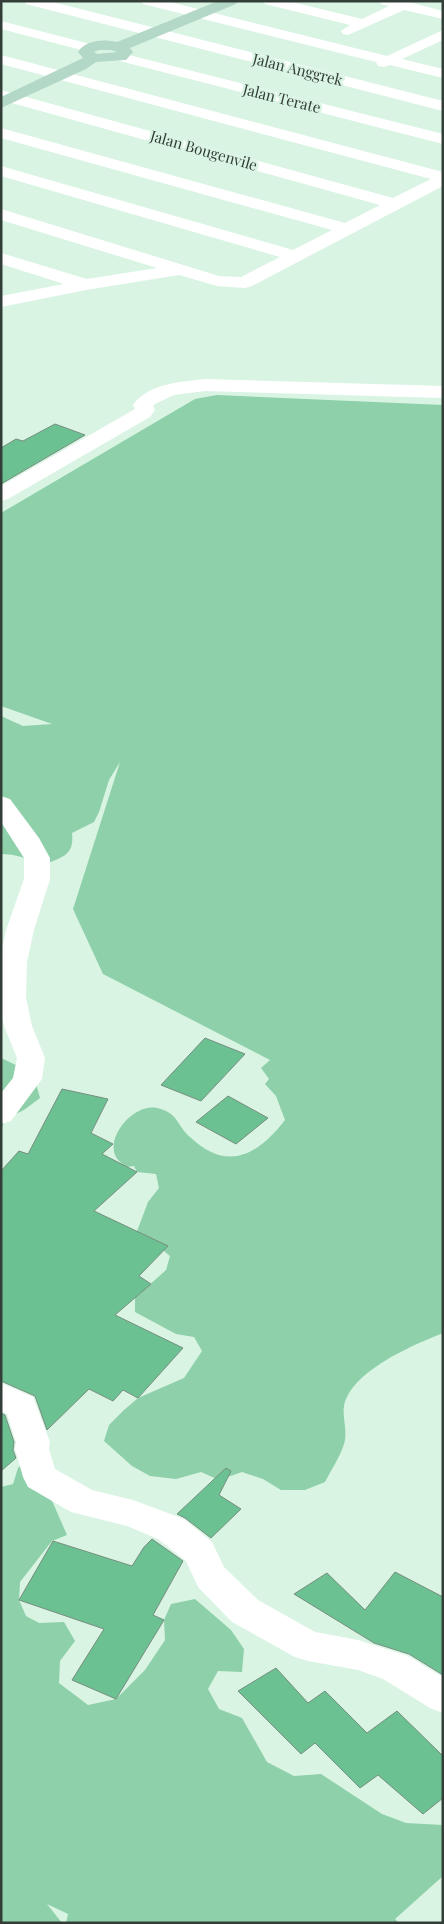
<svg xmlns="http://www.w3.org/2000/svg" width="444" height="1924" font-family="'Playfair Display',serif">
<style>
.green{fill:#8dd0a9}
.building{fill:#6cc192;stroke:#768e7f}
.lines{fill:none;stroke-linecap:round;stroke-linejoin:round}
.street{fill:#fff;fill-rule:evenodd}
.secondary{fill:#b4d8c7;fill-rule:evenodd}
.labels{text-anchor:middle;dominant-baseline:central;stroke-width:5;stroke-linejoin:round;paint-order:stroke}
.far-street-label{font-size:15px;fill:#343e38;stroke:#daf4e4}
</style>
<rect width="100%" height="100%" fill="#daf4e4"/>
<path class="green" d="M 217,395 L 443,405 L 443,1333 C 413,1345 351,1371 344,1406 C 342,1417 348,1431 344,1444 C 340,1457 331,1470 325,1482 L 305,1490 L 281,1490 L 263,1479 L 242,1472 L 219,1480 L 201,1472 L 176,1479 L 150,1476 L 132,1466 L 104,1441 L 109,1425 L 124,1410 L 138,1398 L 184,1378 L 202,1351 L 194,1337 L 176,1334 L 135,1312 L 135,1298 L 166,1270 L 170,1256 L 143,1234 L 136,1234 L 148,1202 L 159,1188 L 156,1174 L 137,1172 L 134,1166 L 127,1167 C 124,1165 118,1161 116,1157 C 105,1137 134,1103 157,1108 C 179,1113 176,1125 190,1137 C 227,1172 257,1156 285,1120 L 276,1096 L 265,1084 L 269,1079 L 261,1068 L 270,1060 L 103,974 L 73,909 L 120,762 L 109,780 L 99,812 L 94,822 L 72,833 C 75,857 59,858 40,866 C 27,858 16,854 1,854 L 1,716 L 23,726 L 52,724 L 1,706 L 1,513 L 195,399 Z
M 1,1058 L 33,1073 L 40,1098 L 24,1110 L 5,1119 L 1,1130 Z
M 29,1458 L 46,1487 L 67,1535 L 52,1541 L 20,1582 L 19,1600 L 26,1616 L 39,1623 L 64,1622 L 75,1641 L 60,1661 L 59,1683 L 88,1705 L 116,1699 L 145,1670 L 165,1640 L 164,1620 L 171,1604 L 195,1599 L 231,1630 L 244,1649 L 242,1672 L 218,1671 L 208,1689 L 219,1709 L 242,1718 L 267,1762 L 294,1776 L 321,1774 L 382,1814 L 406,1823 L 443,1825 L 443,1876 L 395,1919 L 399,1923 L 66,1923 L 68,1914 L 47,1904 L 62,1923 L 1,1923 L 1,1487 L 13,1484 L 18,1468 Z"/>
<path class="building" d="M 55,424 L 85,435 L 1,484 L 1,448 L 16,439 L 23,441 Z
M 205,1038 L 245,1054 L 201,1101 L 161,1085 Z
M 62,1089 L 108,1099 L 91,1133 L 113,1144 L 102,1154 L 137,1172 L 94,1211 L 168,1246 L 139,1276 L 151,1284 L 115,1315 L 183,1348 L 138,1398 L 123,1390 L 113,1401 L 89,1389 L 47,1430 L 35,1396 L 1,1381 L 1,1171 L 19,1151 L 28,1154 Z
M 228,1096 L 268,1118 L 236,1144 L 196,1122 Z
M 1,1413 L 5,1415 L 14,1442 L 13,1450 L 16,1458 L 1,1471 Z
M 226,1468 L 231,1471 L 219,1495 L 241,1509 L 211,1538 L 185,1518 L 177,1514 Z
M 152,1539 L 183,1561 L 153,1615 L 164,1620 L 116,1699 L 72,1680 L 104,1629 L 19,1600 L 53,1541 L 132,1566 L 144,1547 Z
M 395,1572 L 443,1597 L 443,1675 L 409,1654 L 374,1643 L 294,1594 L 327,1573 L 365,1610 Z
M 276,1668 L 308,1703 L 325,1691 L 367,1733 L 397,1711 L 443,1756 L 443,1798 L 423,1814 L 378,1775 L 360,1788 L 315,1743 L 301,1754 L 238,1691 Z"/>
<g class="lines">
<path class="street" d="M 24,1 L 49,1 L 443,101 L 443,111 L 26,4 Z
M 141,1 L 166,1 L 387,56 L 443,30 L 443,40 L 402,59 L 443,69 L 443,78 L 390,65 L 383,67 L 378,66 L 376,62 L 143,4 Z
M 263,1 L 288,1 L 362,19 L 389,6 L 381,4 L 379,1 L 405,1 L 443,11 L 443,19 L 404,10 L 348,35 L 343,34 L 341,31 L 350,25 L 265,4 Z
M 1,21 L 94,45 L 96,48 L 94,51 L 89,52 L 1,29 Z
M 121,53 L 443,134 L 443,144 L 116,60 L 114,57 L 116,54 Z
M 1,55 L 443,172 L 443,186 L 250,287 L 244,288 L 217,286 L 179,275 L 86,290 L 1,307 L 1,296 L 64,284 L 1,264 L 1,253 L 87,279 L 157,268 L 1,220 L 1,209 L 219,276 L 241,277 L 280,257 L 1,176 L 1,166 L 293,250 L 332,230 L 1,138 L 1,128 L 345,223 L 380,205 L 1,100 L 1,90 L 393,198 L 431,179 L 1,64 Z
M 205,379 L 443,386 L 443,398 L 205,391 L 174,395 L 155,404 L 153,406 L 155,410 L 150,417 L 8,499 L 1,501 L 1,486 L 135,409 L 133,405 C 149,383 180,382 205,379 Z
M 1,796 L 10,799 L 39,838 L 50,858 L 50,879 L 34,930 L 27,962 L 26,997 L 32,1026 L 45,1058 L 42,1079 L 11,1121 L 1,1124 L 1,1093 L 13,1078 L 17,1058 L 4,1026 L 1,1013 L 1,953 L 6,930 L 24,879 L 24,858 L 1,822 Z
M 1,1383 L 33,1397 L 50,1442 L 49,1449 L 55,1469 L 92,1490 L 133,1500 L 184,1519 L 212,1542 L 224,1567 L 258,1600 L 315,1632 L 358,1640 L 408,1656 L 443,1677 L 443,1713 L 430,1708 L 383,1679 L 358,1670 L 308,1661 L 295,1657 L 232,1622 L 198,1587 L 186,1561 L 158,1539 L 127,1526 L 71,1512 L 28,1487 L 23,1477 L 15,1449 L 16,1442 L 7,1414 L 1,1411 Z"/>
<path class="secondary" d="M 218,1 L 238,1 L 236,4 L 130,48 L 133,52 L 126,60 L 96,62 L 86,69 L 1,108 L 1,97 L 83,58 L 78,52 C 86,40 103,39 117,42 ZM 99,50 L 111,50 L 117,52 L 97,54 L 94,52 Z"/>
</g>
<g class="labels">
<g class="far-street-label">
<text transform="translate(298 69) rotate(14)">Jalan Anggrek</text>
<text transform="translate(282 98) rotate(14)">Jalan Terate</text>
<text transform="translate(204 150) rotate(16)">Jalan Bougenvile</text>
</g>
</g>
<rect width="444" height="1924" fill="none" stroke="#343e38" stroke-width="5"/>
</svg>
